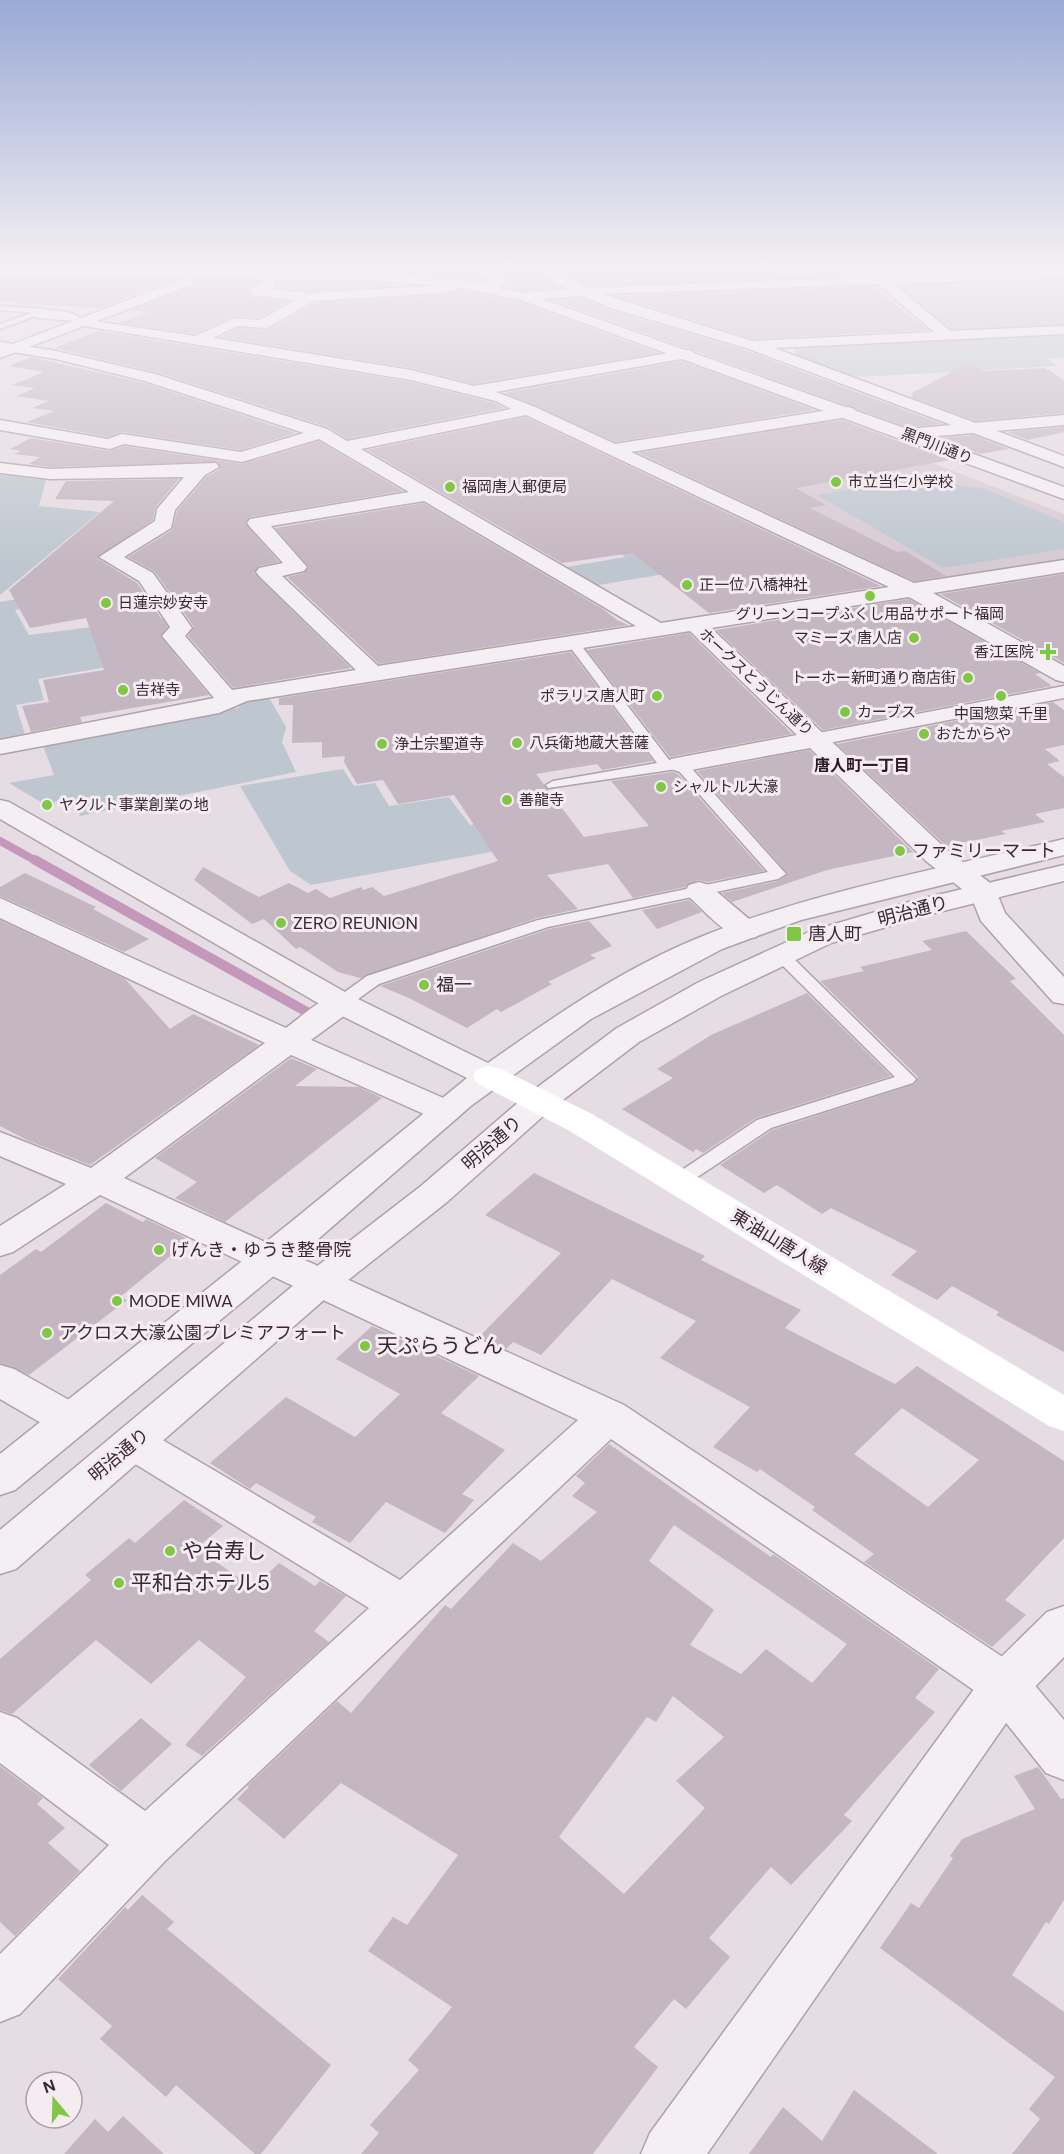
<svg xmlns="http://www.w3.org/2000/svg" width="1064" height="2154" font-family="'DM Sans','Noto Sans JP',sans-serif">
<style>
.built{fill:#d7cbd3}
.green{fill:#bec7cf}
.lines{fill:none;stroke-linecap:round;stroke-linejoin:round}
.stream-far1{stroke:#c598bb;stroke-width:8}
.stream{stroke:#c598bb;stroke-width:10}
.building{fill:#c5b7c1;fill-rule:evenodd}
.service-casing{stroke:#afa2ab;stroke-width:3}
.pedestrian-casing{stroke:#afa2ab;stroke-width:3}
.minor-casing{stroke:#afa2ab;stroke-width:3}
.tertiary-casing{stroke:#afa2ab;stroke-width:3}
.service{fill:#f4eff2;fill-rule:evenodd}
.pedestrian{fill:#f4eff2;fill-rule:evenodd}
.minor{fill:#f4eff2;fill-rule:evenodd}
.tertiary{fill:#f4eff2;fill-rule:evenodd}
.secondary{fill:#fff;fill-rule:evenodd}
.poi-dot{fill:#7fc745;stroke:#f4ecf1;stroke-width:2}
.labels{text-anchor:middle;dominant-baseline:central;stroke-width:6;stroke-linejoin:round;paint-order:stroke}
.far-street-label{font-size:15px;fill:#3b2734;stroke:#f4ecf1}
.far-poi-label{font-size:15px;fill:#3b2734;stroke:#f4ecf1;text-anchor:start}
.far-neighbourhood-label{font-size:16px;font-weight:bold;fill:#2c1925;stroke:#f4ecf1}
.poi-label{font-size:18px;fill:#3b2734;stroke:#f4ecf1;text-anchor:start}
.street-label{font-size:18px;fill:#3b2734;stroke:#f4ecf1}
.near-poi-label{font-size:21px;fill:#3b2734;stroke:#f4ecf1;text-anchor:start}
</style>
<rect width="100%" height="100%" fill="#e6dce3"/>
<path class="built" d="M 643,265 L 1064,265 L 1064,273 L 656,287 Z
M 822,420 L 1064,514 L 1064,562 L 914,586 L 623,450 Z"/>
<path class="green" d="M 709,265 L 842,265 L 843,266 L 822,267 L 836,278 L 727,282 Z
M 1064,276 L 1064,328 L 954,333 L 892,282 Z
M 1064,334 L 1064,357 L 1047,359 L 1057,366 L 856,377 L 795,357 L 794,347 Z
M 0,475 L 46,480 L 39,506 L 100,512 L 0,595 Z
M 913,479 L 985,489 L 1064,522 L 1064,549 L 943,568 L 817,495 Z
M 607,542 L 694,569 L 593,586 L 561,568 L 625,557 Z
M 30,597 L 35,606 L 15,610 L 29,635 L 164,618 L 175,629 L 164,632 L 180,654 L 38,679 L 44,700 L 16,705 L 25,735 L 0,741 L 0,602 Z
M 268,696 L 286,727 L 282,742 L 296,772 L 80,816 L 72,800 L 44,804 L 9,783 L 54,775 L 42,743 L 238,708 L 248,699 Z
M 343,769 L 354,786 L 375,783 L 389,806 L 449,797 L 470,825 L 547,811 L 567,838 L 311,885 L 290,871 L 240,786 Z"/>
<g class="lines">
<path class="stream-far1" d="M 0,841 L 38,862"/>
<path class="stream" d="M 35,860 L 307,1012"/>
</g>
<path class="building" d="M 0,265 L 266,265 L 258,269 Z
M 450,265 L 464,265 L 486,280 L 403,273 Z
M 485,265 L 528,265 L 560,287 L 525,291 L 505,286 L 511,283 L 510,280 Z
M 549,265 L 697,265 L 706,266 L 719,281 L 587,286 Z
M 0,278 L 173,280 L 99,308 L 0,302 Z
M 194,280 L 260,281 L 250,287 L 249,297 L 289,301 L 260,318 L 234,316 L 195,334 L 120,323 L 148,312 L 131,310 L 192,287 Z
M 278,282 L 381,283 L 404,285 L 311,291 L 278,287 Z
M 872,286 L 928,330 L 752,339 L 615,296 Z
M 460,290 L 521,302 L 658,353 L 474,384 L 412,368 L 220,337 L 237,328 L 268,330 L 315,303 L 445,295 Z
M 583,298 L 613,311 L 745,350 L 942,424 L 907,427 L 552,300 Z
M 99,331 L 411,382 L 495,403 L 504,408 L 347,439 L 328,427 L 156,372 L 54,348 Z
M 31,357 L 144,383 L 296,433 L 241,450 L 122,432 L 108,437 L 27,422 L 54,411 L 32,408 L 49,401 L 16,396 L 35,388 L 12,385 L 44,372 L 9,366 Z
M 682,361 L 815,410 L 615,442 L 504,393 Z
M 970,363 L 983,371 L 1045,368 L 1064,380 L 1064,413 L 975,421 L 911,397 L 913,392 Z
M 526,417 L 881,586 L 709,613 L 632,553 L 562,563 L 367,450 Z
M 842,420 L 950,460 L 796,488 L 826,505 L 810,508 L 897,552 L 905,551 L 946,576 L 914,581 L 639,453 Z
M 1064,427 L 1064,432 L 1028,440 L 1007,432 Z
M 973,435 L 1009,449 L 980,454 L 937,438 Z
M 31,438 L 110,451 L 124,446 L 242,464 L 319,441 L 403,491 L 250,517 L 245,523 L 279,562 L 259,566 L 254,573 L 351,668 L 233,688 L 188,636 L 194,627 L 155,572 L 128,557 L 172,530 L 177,511 L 206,477 L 220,469 L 218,462 L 50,467 L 29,464 L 40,457 L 14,454 L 21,451 L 10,449 Z
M 179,479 L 155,508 L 153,520 L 97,558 L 137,583 L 167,627 L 160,637 L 209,695 L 80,717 L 82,722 L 31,732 L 22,706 L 49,702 L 43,680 L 104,670 L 86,618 L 30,628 L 9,590 L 114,501 L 55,499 L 66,481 Z
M 424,503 L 603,609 L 617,620 L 628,625 L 379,664 L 287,577 L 304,573 L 309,567 L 275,528 Z
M 1064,574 L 1064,663 L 940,594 Z
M 909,599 L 1040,673 L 1035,674 L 1052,686 L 823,730 L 716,630 Z
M 689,633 L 792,734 L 670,757 L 587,650 Z
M 571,652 L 653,761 L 602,770 L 597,764 L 536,774 L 584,837 L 649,826 L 611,781 L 673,772 L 678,774 L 764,871 L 708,882 L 698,880 L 685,887 L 633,898 L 608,864 L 547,875 L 578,909 L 537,918 L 360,978 L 338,972 L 300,947 L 296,949 L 264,919 L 252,924 L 194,880 L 203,867 L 259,897 L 289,883 L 308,893 L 316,889 L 330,898 L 361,887 L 363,890 L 372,887 L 384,896 L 498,861 L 454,795 L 398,804 L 383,780 L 357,784 L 344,762 L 345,756 L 322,758 L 322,742 L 292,743 L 293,705 L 279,705 L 279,698 Z
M 1053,702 L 1064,710 L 1064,745 L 1045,749 L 1060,761 L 1047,764 L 1064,777 L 1064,808 L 1035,814 L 1045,822 L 1001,831 L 1006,834 L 946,846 L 837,744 Z
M 809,750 L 913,852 L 827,870 L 732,902 L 722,893 L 778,881 L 788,874 L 697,771 Z
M 25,873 L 96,907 L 93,909 L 149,939 L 124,952 L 0,896 L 0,887 Z
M 689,900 L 702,912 L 657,929 L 642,910 Z
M 0,920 L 125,979 L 170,1029 L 193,1014 L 259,1045 L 90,1165 L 29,1141 L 0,1126 Z
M 589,921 L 612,946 L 590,955 L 596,958 L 548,982 L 552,984 L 501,1012 L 497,1009 L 467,1028 L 409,998 L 380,986 L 549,929 Z
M 966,931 L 1016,979 L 1010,981 L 1064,1035 L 1064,1352 L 996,1315 L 999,1312 L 952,1286 L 937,1300 L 891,1275 L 917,1251 L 831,1208 L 822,1214 L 777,1185 L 764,1193 L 720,1165 L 772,1130 L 915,1084 L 918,1077 L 820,981 L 864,971 L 860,967 L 932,950 L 922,941 Z
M 807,993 L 891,1076 L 756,1118 L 703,1153 L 696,1149 L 693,1152 L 622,1109 L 673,1078 L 657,1069 L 711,1035 Z
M 291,1058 L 317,1069 L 295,1086 L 359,1087 L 382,1098 L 225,1222 L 175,1198 L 197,1182 L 155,1158 Z
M 534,1173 L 705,1256 L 701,1260 L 801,1310 L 785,1328 L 895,1384 L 917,1366 L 1064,1461 L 1064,1538 L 1005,1600 L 1026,1615 L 992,1647 L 864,1562 L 874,1554 L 812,1510 L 815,1507 L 760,1469 L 757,1472 L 713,1447 L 750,1407 L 660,1358 L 696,1321 L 612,1279 L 541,1355 L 513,1342 L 506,1349 L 479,1337 L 561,1253 L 485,1215 ZM 902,1408 L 979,1460 L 928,1507 L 854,1454 Z
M 106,1203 L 143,1222 L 146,1219 L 190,1240 L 120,1297 L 127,1300 L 29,1375 L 0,1363 L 0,1275 L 36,1249 L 41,1252 Z
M 372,1326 L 479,1376 L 441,1413 L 505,1450 L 462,1494 L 474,1500 L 445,1533 L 386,1502 L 350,1543 L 312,1522 L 316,1517 L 256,1483 L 250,1489 L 210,1463 L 286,1397 L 355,1437 L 400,1394 L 336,1359 Z
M 609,1444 L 771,1557 L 773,1554 L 939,1669 L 915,1698 L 935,1712 L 844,1815 L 852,1821 L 791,1885 L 771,1867 L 709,1938 L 730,1957 L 686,2009 L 674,1999 L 634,2047 L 658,2067 L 593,2154 L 361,2154 L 379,2133 L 370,2125 L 419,2070 L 408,2060 L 452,2007 L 368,1951 L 393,1917 L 407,1925 L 458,1855 L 341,1783 L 284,1839 L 237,1799 L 249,1787 L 247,1786 L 337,1701 L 351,1713 L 445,1605 L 451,1609 L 513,1543 L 541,1561 L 597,1512 L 572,1496 L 585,1483 L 576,1476 ZM 674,1525 L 747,1575 L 847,1644 L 812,1683 L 766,1649 L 741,1674 L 690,1645 L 714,1610 L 649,1561 ZM 673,1696 L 724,1737 L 676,1781 L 705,1808 L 624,1894 L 559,1837 L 647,1717 L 656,1722 Z
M 184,1500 L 223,1526 L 197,1548 L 253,1588 L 279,1563 L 315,1586 L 320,1581 L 346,1596 L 314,1631 L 329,1642 L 202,1756 L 185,1745 L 246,1677 L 199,1640 L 151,1684 L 96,1640 L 12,1714 L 0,1710 L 0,1659 L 91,1580 L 85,1575 L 129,1538 L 135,1543 Z
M 141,1718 L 172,1744 L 121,1791 L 89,1765 Z
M 0,1766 L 43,1798 L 37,1804 L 65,1828 L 48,1843 L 80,1871 L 15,1936 L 0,1922 Z
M 1038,1767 L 1061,1799 L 1064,1798 L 1064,1900 L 1049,1924 L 1046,1922 L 1012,1975 L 1064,2012 L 1064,2154 L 1012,2154 L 1040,2119 L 1029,2109 L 1055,2077 L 880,1948 L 911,1903 L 919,1908 L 953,1858 L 950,1856 L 962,1839 L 1035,1809 L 1014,1776 Z
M 142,1895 L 174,1922 L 167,1929 L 331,2065 L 261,2154 L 255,2154 L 176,2085 L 166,2097 L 100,2039 L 112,2026 L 58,1979 L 125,1907 L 128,1910 Z
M 854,2090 L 938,2154 L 749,2154 L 783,2107 L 822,2141 Z
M 123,2116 L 164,2154 L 64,2154 L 95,2119 L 108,2132 Z"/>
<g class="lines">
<g class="service-casing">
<path id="service" d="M 0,306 L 45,309 L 49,311 L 0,329 L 0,324 L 32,313 L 0,310 Z
M 573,639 L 577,640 L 670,761 L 685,761 L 786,874 L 778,879 L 548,927 L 379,984 L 347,1007 L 335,1007 L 333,1003 L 335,999 L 367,976 L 538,920 L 768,872 L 677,769 L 548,788 L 546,785 L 553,781 L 657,763 L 567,643 Z
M 781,950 L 787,952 L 916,1079 L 913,1083 L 771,1128 L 684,1186 L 670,1186 L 667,1182 L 670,1178 L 757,1120 L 895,1077 L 775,958 L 773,955 Z"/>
</g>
<g class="pedestrian-casing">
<path id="pedestrian" d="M 1064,686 L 1064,698 L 818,745 L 811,743 L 808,739 L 811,735 L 818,733 Z"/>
</g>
<g class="minor-casing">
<path id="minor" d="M 373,265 L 426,265 L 420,269 L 345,275 L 339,271 L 345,267 Z
M 466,265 L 481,265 L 509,282 L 490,291 L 480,291 L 480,285 L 491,281 Z
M 530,265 L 545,265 L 586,288 L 1064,270 L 1064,278 L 894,284 L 950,331 L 1064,326 L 1064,334 L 774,348 L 1064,456 L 1064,467 L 746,348 L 614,309 L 583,296 L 520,300 L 520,294 L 525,293 L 567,289 ZM 878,284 L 934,332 L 752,341 L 602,294 Z
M 269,270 L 275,274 L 276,286 L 272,289 L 311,293 L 444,285 L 463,280 L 470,284 L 445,293 L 314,301 L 267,328 L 237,326 L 213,338 L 411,370 L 474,386 L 687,350 L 692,351 L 694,354 L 687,358 L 496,392 L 535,407 L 615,444 L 848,407 L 854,409 L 856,412 L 848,417 L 631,452 L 914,583 L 1064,560 L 1064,572 L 933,593 L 1064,666 L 1064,682 L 1056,680 L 909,597 L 711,628 L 946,849 L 994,886 L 1005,913 L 1064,977 L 1064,1004 L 1053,1002 L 981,921 L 971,896 L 926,861 L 810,748 L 680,772 L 671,769 L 667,764 L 671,759 L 797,735 L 690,631 L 247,701 L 219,713 L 0,754 L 0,740 L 214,698 L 162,636 L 170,627 L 139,581 L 99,557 L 155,521 L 157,509 L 184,477 L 50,479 L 0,473 L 0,463 L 50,469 L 216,463 L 219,467 L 205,475 L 175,510 L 171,528 L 124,557 L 153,573 L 192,628 L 185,636 L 232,690 L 356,670 L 259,576 L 256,572 L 259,568 L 283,563 L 250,527 L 247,523 L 250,519 L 409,492 L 319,439 L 242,462 L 124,444 L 110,449 L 0,430 L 0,420 L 108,439 L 122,434 L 241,452 L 304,433 L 145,381 L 56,359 L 0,350 L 0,342 L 56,351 L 155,374 L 327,429 L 347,441 L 511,409 L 496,401 L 411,380 L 84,326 L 77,321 L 37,318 L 30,314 C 38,307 75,310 81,319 L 195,336 L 235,318 L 260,320 L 296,300 L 251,295 L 251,289 L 262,284 L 263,274 ZM 526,415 L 889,587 L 661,623 L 361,449 ZM 424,501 L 636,626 L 378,666 L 282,576 L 304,571 L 307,567 L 271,526 Z
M 699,882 L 709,885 L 756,925 L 761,931 L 756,937 C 730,944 708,913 689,897 L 685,891 L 689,885 Z
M 0,898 L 286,1028 C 305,1014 327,990 352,996 L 357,1003 L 352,1010 L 311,1040 L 457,1104 L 462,1111 L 457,1118 L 445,1121 L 433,1118 L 291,1055 L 124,1178 L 624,1405 L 1022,1670 L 1064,1720 L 1064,1780 L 1046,1773 L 988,1700 L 611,1439 L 165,1861 L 20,2014 L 0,2022 L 0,1954 L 109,1845 L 0,1763 L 0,1712 L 17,1718 L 145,1811 L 369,1608 L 119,1454 L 113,1443 L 119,1432 L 134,1427 L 149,1432 L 400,1580 L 578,1420 L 100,1195 L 13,1252 L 0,1256 L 0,1226 L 66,1184 L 0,1156 L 0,1132 L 91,1168 L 265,1043 L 0,918 Z
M 0,1365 L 14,1369 L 85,1409 L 91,1420 L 85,1431 L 70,1436 L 55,1431 L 0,1399 Z"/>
</g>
<g class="tertiary-casing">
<path id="tertiary" d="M 0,268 L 381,273 L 463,280 L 525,293 L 907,429 L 1064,415 L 1064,425 L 927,437 L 1064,487 L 1064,499 L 521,300 L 463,288 L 381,281 L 187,278 L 193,282 L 191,285 L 0,358 L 0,349 L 185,278 L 0,276 Z
M 0,800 L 9,802 L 352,996 L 488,1063 C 556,1015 625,967 703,936 C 819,890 944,868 1064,839 L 1064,855 L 801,920 L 722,949 L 591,1019 L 472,1105 L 317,1240 L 15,1490 L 0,1495 L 0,1454 L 291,1222 L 467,1078 L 330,1010 L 0,819 Z
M 1064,865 L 1064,881 L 935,913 L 831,943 L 721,996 L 639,1042 L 551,1109 L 447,1202 L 333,1292 L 16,1569 L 0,1574 L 0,1530 L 307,1274 L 421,1186 L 527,1095 L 617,1028 L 699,982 L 811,931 L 916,900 Z
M 1064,1606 L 1064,1657 L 1022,1700 L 707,2154 L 641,2154 L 650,2133 L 988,1670 L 1047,1612 Z"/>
</g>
<use href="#service" class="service"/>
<use href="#pedestrian" class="pedestrian"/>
<use href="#minor" class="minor"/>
<use href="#tertiary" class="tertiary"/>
<path class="secondary" d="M 489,1066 L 501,1069 L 592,1114 L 1064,1395 L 1064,1431 L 1049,1426 L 568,1130 L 477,1083 L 473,1076 L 477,1069 Z"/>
</g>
<linearGradient id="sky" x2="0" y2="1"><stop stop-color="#9aa9d6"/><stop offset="0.47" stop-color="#f4eff2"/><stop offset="1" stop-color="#f4eff2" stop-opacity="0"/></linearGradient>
<rect width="1064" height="567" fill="url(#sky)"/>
<g class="poi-dot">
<circle cx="836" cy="482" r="6"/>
<circle cx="450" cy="487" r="6"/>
<circle cx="687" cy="585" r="6"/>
<circle cx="870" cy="596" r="6"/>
<circle cx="106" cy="603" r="6"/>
<circle cx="914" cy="638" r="6"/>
<path d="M1045 643h6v6h6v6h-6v6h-6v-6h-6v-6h6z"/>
<circle cx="968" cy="678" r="6"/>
<circle cx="123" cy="690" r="6"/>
<circle cx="657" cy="696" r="6"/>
<circle cx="1001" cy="696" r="6"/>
<circle cx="845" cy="712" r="6"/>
<circle cx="924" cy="734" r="6"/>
<circle cx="517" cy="743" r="6"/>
<circle cx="382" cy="744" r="6"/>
<circle cx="661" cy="787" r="6"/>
<circle cx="507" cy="800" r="6"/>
<circle cx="47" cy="805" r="6"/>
<circle cx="900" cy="851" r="6"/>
<circle cx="281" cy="923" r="6"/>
<rect x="786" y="926" width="16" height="16" rx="3"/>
<circle cx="424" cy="985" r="6"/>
<circle cx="159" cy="1250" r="6"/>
<circle cx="117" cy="1301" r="6"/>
<circle cx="47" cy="1333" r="6"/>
<circle cx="365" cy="1346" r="6"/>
<circle cx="170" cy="1551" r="6"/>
<circle cx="119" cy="1583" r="6"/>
</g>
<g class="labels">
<g class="far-street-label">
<text transform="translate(937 446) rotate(21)">黒門川通り</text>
<text transform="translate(756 682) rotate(43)">ホークスとうじん通り</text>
</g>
<g class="far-poi-label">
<text x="848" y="482">市立当仁小学校</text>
<text x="462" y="487">福岡唐人郵便局</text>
<text x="699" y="585">正一位 八橋神社</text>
<text x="118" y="603">日蓮宗妙安寺</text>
<text x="870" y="614" text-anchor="middle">グリーンコープふくし用品サポート福岡</text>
<text x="902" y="638" text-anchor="end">マミーズ 唐人店</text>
<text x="1034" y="652" text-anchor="end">香江医院</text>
<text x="956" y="678" text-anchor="end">トーホー新町通り商店街</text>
<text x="135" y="690">吉祥寺</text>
<text x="645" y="696" text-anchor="end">ポラリス唐人町</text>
<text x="857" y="712">カーブス</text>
<text x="1001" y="714" text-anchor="middle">中国惣菜 千里</text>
<text x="936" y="734">おたからや</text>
<text x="529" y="743">八兵衛地蔵大菩薩</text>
<text x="394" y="744">浄土宗聖道寺</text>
<text x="673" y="787">シャルトル大濠</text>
<text x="519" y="800">善龍寺</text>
<text x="59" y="805">ヤクルト事業創業の地</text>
</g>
<g class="far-neighbourhood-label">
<text x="862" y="765">唐人町一丁目</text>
</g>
<g class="poi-label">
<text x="912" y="851">ファミリーマート</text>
<text x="293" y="923">ZERO REUNION</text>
<text x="808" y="934">唐人町</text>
<text x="436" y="985">福一</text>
<text x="171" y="1250">げんき・ゆうき整骨院</text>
<text x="129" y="1301">MODE MIWA</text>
<text x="59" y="1333">アクロス大濠公園プレミアフォート</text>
</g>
<g class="street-label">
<text transform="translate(913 911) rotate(-15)">明治通り</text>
<text transform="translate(492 1143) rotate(-41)">明治通り</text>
<text transform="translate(779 1242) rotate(31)">東油山唐人線</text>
<text transform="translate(119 1455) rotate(-40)">明治通り</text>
</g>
<g class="near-poi-label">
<text x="377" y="1346">天ぷらうどん</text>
<text x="182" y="1551">や台寿し</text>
<text x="131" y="1583">平和台ホテル5</text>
</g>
</g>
<g transform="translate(54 2100) rotate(341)"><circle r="28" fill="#f4ecf1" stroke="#aa9da5" stroke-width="1.5"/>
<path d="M0-4.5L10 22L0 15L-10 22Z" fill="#7fc745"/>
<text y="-9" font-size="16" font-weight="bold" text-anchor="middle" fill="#3b2734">N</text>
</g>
</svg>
